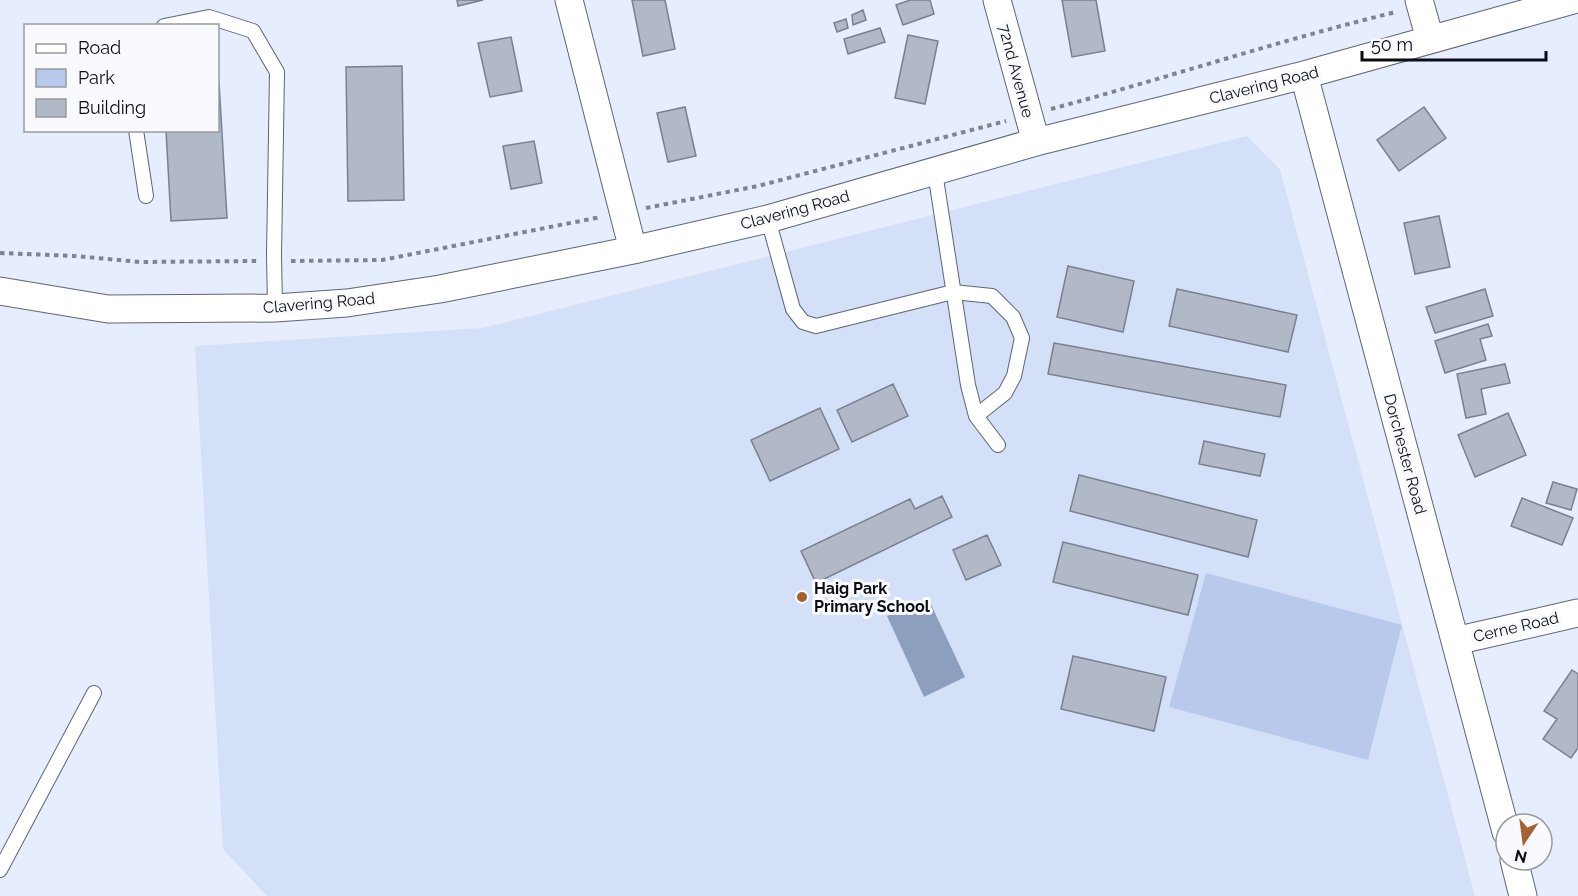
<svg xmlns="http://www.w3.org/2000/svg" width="1578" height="896" font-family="Raleway,sans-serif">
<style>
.built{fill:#d4e0f7}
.green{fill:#b9c9ec}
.water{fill:#8e9ebf}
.building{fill:#b1b9c9;stroke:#79808f;stroke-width:1.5}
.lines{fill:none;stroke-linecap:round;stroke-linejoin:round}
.lane-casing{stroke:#5e6573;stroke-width:16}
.street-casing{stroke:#5e6573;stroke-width:29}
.path{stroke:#7f8490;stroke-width:4;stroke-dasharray:4.5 4.5;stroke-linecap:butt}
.lane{stroke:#fff;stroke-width:14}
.street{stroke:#fff;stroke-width:27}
.poi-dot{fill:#a56230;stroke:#f8fafd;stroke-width:2}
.labels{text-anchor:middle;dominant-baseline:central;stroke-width:6;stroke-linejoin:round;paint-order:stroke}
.street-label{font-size:16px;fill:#0b0d13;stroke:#f8fafd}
.poi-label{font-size:16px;font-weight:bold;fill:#0b0d13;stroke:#f8fafd;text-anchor:start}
</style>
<rect width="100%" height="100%" fill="#e5edfe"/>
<path class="built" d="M 1247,136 L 1280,170 L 1475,896 L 267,896 L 223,849 L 195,346 L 483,328 Z"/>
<path class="green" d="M 1206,573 L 1402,625 L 1368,760 L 1169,707 Z"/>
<path class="water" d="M 928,598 L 965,677 L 924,697 L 887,616 Z"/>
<path class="building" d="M 457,0 L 483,0 L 458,6 Z
M 632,0 L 665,0 L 675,49 L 643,56 Z
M 910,0 L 930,0 L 934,14 L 903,25 L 896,5 Z
M 1062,0 L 1096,0 L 1105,51 L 1072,57 Z
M 863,10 L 866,20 L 853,25 L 852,15 Z
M 846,19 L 848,28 L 837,32 L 834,23 Z
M 880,28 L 885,42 L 848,54 L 844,39 Z
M 908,35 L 938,41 L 925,104 L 895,98 Z
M 511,37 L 522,91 L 490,97 L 478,43 Z
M 402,66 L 404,200 L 348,201 L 346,67 Z
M 219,82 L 227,218 L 171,221 L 166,130 L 218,130 Z
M 685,107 L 696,156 L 668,162 L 657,113 Z
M 1424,107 L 1446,138 L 1399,171 L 1377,140 Z
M 534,141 L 542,183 L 511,189 L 503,146 Z
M 1439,216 L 1450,267 L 1415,274 L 1404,223 Z
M 1068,266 L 1134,281 L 1123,332 L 1057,317 Z
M 1177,289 L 1297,315 L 1288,352 L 1169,326 Z
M 1485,289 L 1493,316 L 1435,333 L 1426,307 Z
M 1488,324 L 1492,336 L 1480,339 L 1486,360 L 1445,373 L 1435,341 Z
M 1054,343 L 1286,385 L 1280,417 L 1048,374 Z
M 1505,364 L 1510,383 L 1481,389 L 1486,414 L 1466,418 L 1457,374 Z
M 893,384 L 908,416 L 852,442 L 837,410 Z
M 820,408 L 839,449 L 770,481 L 751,440 Z
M 1508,413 L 1526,455 L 1475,477 L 1458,435 Z
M 1204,441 L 1265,454 L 1260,476 L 1199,464 Z
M 1079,475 L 1257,520 L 1248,557 L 1070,511 Z
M 1553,482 L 1577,489 L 1571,510 L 1546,503 Z
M 942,496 L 952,517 L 816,583 L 801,551 L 910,499 L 915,509 Z
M 1522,498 L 1573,518 L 1562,545 L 1511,526 Z
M 987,535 L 1001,565 L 966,580 L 953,550 Z
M 1063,542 L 1198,575 L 1188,615 L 1053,582 Z
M 1073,656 L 1166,677 L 1154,731 L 1061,709 Z
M 1572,670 L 1578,674 L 1578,748 L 1571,758 L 1543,739 L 1557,719 L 1544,711 Z"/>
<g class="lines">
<g class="lane-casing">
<path id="lane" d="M 164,26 L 209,17 L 253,31 L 277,72 L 274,255 L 275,308
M 136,130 L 146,196
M 935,172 L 968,385 L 976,416 L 998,445
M 768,219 L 793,309 L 803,322 L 816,326 L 953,292 L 992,296 L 1013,317 L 1022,338 L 1014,376 L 1005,393 L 976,416
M 0,870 L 94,693"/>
</g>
<g class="street-casing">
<path id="street" d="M 569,0 L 633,250
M 997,0 L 1036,142
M 1419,0 L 1430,39
M 1304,75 L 1506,832
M 0,291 L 108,309 L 275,308 L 347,303 L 440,289 L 633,250 L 768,219 L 1036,142 L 1304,75 L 1573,0
M 1455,641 L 1578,613
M 1514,860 L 1523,896"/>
</g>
<path class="path" d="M 1051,109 C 1167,78 1280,40 1396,12
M 646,208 L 758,186 L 1006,121
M 0,253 L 75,256 L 140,262 L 257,261
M 291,261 L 382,260 L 601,217"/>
<use href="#lane" class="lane"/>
<use href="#street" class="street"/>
</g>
<circle class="poi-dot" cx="802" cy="597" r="6"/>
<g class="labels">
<g class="street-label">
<text transform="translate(1016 71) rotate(75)">72nd Avenue</text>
<text transform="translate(1264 85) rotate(-14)">Clavering Road</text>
<text transform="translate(795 210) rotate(-15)">Clavering Road</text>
<text transform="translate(319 303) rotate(-5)">Clavering Road</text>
<text transform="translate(1405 454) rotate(75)">Dorchester Road</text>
<text transform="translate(1516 627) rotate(-13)">Cerne Road</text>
</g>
<g class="poi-label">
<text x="814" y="588">Haig Park<tspan x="814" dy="18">Primary School</tspan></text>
</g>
</g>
<rect x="24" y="24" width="195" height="108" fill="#f8fafd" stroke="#999b9f" stroke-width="1.5"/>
<rect x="36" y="44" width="30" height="9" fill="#ffffff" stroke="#999b9f" stroke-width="1.5"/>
<text x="78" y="54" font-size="18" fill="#0b0d13">Road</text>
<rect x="36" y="69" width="30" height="18" fill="#b9c9ec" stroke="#999b9f" stroke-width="1.5"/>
<text x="78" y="84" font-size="18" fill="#0b0d13">Park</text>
<rect x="36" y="99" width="30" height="18" fill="#b1b9c9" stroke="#999b9f" stroke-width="1.5"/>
<text x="78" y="114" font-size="18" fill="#0b0d13">Building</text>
<g transform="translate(1524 842) rotate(193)"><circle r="28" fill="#f8fafd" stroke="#999b9f" stroke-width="1.5"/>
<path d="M0-4.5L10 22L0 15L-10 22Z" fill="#a56230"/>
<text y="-9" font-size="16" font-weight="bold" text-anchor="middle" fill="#0b0d13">N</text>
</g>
<path d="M1362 51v9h184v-9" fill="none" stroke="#0b0d13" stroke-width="3"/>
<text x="1371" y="51" font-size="18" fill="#0b0d13" stroke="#f8fafd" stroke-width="4.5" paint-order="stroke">50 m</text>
</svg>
